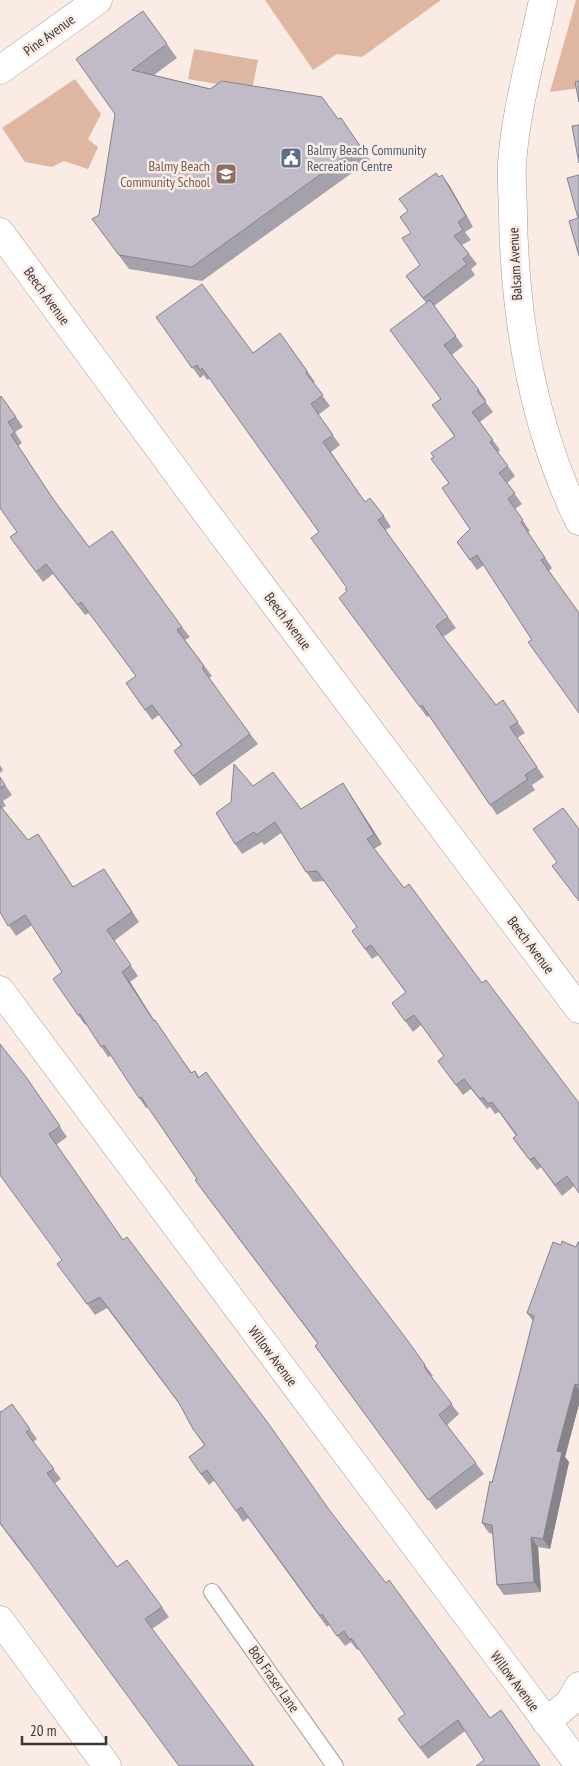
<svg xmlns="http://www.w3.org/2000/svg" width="579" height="1766" font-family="'PT Sans Narrow',sans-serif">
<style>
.green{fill:#dfb6a1}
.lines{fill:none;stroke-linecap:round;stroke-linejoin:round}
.service-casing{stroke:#a99c95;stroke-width:18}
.minor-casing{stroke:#a99c95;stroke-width:29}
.service{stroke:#fff;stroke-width:16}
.minor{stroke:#fff;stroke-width:28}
.wall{fill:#a5a1ab}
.shaded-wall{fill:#86838b}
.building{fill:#c0bbc7;stroke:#86838b}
.labels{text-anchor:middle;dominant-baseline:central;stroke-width:5;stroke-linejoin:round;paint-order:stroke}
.street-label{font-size:14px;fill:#3c3634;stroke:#faece5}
.service-label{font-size:14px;fill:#4e5e75;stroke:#faece5;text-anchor:start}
.education-label{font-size:14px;fill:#785e54;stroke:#faece5;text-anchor:end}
</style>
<rect width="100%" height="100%" fill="#faece5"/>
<path class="green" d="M 265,0 L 441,0 L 362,57 L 337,54 L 313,70 Z
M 576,0 L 579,0 L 579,88 L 550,92 Z
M 194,49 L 258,60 L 252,90 L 188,79 Z
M 75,79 L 101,114 L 88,139 L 98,147 L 88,169 L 64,161 L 52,167 L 25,162 L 2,128 Z"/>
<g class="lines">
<g class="service-casing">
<path id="service" d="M 212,1592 L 335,1766"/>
</g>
<g class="minor-casing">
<path id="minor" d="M 543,0 C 532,54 516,109 512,163 C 511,181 513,199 513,216 C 515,320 533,426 579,521
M 0,70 L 98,0
M 0,232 L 205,511 L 579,1009
M 0,990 L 579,1765
M 0,1620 L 107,1766
M 546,1722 L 569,1703 L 579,1686"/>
</g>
<use href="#service" class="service"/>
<use href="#minor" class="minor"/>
</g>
<path class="wall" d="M 143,11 L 177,58 L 154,75 L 338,119 L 341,118 L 370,160 L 202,281 L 129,269 L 92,219 L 99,215 Z
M 439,177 L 449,185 L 473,227 L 465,232 L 471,240 L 462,245 L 477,264 L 471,269 L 475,275 L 434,306 L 463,346 L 452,355 L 479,390 L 486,400 L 485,401 L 493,412 L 480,422 L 500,450 L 498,452 L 515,476 L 507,483 L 522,504 L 515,509 L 530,531 L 528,532 L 552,568 L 549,571 L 532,640 L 484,565 L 477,570 L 457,542 L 470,529 L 449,483 L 431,459 L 454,436 L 432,405 L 440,399 L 426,303 L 406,276 L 420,265 L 411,233 L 408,211 Z
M 156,317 L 253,353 L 280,333 L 315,382 L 313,383 L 330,406 L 318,415 L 340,445 L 331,452 L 365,502 L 384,516 L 391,527 L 385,530 L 456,628 L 443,637 L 496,705 L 503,700 L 525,733 L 517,738 L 544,777 L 532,785 L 535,790 L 497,815 L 429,716 L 427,717 L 339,598 L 347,592 L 347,588 L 319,532 L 210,378 L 207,380 L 204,375 L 200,378 Z
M 1,396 L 23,427 L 15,432 L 22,443 L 18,446 L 56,503 L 89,547 L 182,627 L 190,637 L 185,640 L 212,676 L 209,678 L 225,701 L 258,744 L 200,786 L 174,751 L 181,745 L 159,715 L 152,720 L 126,683 L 136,676 L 89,613 L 85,615 L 53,574 L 43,582 L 10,537 L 17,532 Z
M 0,765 L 3,770 L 0,773 Z
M 0,777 L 12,795 L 3,801 L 6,806 L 2,808 L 28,840 L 38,834 L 73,887 L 111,879 L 139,922 L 114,941 L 138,976 L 130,982 L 154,1021 L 192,1073 L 195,1071 L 199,1077 L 257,1143 L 425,1365 L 433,1376 L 431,1377 L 459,1414 L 447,1425 L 484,1474 L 436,1510 L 322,1356 L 318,1344 L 202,1190 L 195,1180 L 197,1179 L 148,1107 L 146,1108 L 111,1056 L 108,1057 L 86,1024 L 85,1025 L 78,1015 L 62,972 L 32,925 L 16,936 L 0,912 Z
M 343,783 L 382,844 L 374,849 L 574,1186 L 562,1196 L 541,1167 L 537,1170 L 520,1148 L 513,1138 L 516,1136 L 499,1112 L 495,1114 L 490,1107 L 487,1109 L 471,1089 L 463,1095 L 438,1061 L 444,1056 L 421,1025 L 413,1032 L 392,1003 L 406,993 L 378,955 L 372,959 L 359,941 L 357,927 L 324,881 L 313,882 L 281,833 L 264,845 L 262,842 L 242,854 L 235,844 L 253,786 L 301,809 Z
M 26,1077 L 67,1137 L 56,1145 L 123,1240 L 268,1423 L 484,1760 L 465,1731 L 428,1759 L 406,1730 L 405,1714 L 359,1649 L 357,1650 L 351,1642 L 345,1646 L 329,1625 L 327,1627 L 248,1518 L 243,1522 L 215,1480 L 209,1485 L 196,1468 L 189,1457 L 204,1445 L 193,1429 L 180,1405 L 107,1308 L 95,1315 L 65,1274 Z
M 579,1242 L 579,1404 L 565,1457 L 569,1462 L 550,1549 L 538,1547 L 541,1592 L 504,1595 L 497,1585 L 493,1534 L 489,1533 L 482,1523 L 533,1321 L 527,1313 L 561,1245 L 576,1247 Z
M 12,1404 L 37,1439 L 33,1442 L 61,1479 L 55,1483 L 117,1567 L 162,1607 L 169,1617 L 152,1629 L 27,1560 L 0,1524 L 0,1411 L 1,1412 Z"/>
<path class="shaded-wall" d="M 442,175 L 449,185 L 473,227 L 466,216 Z
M 343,783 L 350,794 L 382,844 L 374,834 Z
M 122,972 L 130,982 L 161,1031 L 154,1021 Z
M 575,1384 L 579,1390 L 579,1404 L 565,1457 L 569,1462 L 550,1549 L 543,1539 L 557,1451 Z
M 531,1537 L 538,1547 L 541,1592 L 534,1582 Z"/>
<path class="building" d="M 143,11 L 167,44 L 132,70 L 210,89 L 222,81 L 322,97 L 338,119 L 341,118 L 360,146 L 192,267 L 119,255 L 92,219 L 99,215 L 115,114 L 76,59 Z
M 579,81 L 579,102 L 575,82 Z
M 579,125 L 579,163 L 572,126 Z
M 436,173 L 439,177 L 442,175 L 466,216 L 458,222 L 463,230 L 454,236 L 469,254 L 463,259 L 467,264 L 423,298 L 406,276 L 420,265 L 402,238 L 411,233 L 400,217 L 408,211 L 399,199 Z
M 579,175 L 579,256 L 569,221 L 578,218 L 567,178 Z
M 202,284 L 253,353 L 280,333 L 307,371 L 306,373 L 323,395 L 311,404 L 333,435 L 323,442 L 365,502 L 370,498 L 384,516 L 378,520 L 448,617 L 436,626 L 441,634 L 496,705 L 503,700 L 518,722 L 510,727 L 537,767 L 525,775 L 528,779 L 490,805 L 422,705 L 420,707 L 339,598 L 347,591 L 345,589 L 347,588 L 311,538 L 319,532 L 202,368 L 200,370 L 197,365 L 192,368 L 156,317 Z
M 430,300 L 456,336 L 444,345 L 479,390 L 477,391 L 486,402 L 472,412 L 493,440 L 490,442 L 508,466 L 499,473 L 515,493 L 508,499 L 523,520 L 521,522 L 545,558 L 541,560 L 579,613 L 579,713 L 528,642 L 532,640 L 477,555 L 470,560 L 457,542 L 470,529 L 442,488 L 449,483 L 431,459 L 434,457 L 431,453 L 455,436 L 432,405 L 441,399 L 390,330 Z
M 1,396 L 16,417 L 8,422 L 15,432 L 11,435 L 53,499 L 89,547 L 112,531 L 182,627 L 177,630 L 204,666 L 202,668 L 225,700 L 250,734 L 193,776 L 174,751 L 182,745 L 152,705 L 145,710 L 126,683 L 136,676 L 81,602 L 78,605 L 46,564 L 36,572 L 10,537 L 17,532 L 0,508 L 0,397 Z
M 234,764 L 253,786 L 273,772 L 301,809 L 343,783 L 374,834 L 367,839 L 404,888 L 409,884 L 482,983 L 486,980 L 579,1103 L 579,1193 L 567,1176 L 555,1185 L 534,1157 L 530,1160 L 513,1138 L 517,1135 L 492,1102 L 488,1104 L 483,1097 L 480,1099 L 464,1079 L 456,1085 L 438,1061 L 444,1056 L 414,1015 L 405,1021 L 392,1003 L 406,992 L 371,945 L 365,949 L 352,931 L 357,927 L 317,871 L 306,872 L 275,822 L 256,835 L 254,832 L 235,844 L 216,813 L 231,802 Z
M 0,777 L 5,785 L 0,788 Z
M 0,806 L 28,840 L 38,834 L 73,887 L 104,869 L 132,912 L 107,930 L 131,965 L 122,972 L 154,1021 L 155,1020 L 191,1073 L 195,1071 L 198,1078 L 206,1072 L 257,1143 L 408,1341 L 425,1365 L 424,1367 L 452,1404 L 439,1415 L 476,1463 L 428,1500 L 315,1346 L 318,1343 L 195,1180 L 197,1179 L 141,1097 L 139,1098 L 104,1045 L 101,1047 L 80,1014 L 78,1015 L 53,979 L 62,972 L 25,915 L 8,926 L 0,912 Z
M 563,808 L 579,829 L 579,901 L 552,866 L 557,862 L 533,829 Z
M 0,1044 L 26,1077 L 60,1126 L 49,1134 L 123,1240 L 127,1237 L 268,1423 L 330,1511 L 386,1583 L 389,1580 L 490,1718 L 501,1710 L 540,1766 L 476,1766 L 484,1760 L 458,1720 L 420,1748 L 398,1719 L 405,1714 L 351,1638 L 350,1640 L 344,1631 L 337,1636 L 322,1614 L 320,1616 L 241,1507 L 236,1511 L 207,1470 L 201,1474 L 189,1457 L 205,1445 L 193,1429 L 179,1403 L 100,1297 L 87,1304 L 57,1264 L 62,1260 L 0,1175 Z
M 562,1241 L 576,1247 L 578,1242 L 579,1242 L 579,1385 L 575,1384 L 557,1451 L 562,1452 L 543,1539 L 531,1537 L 534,1582 L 497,1585 L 492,1525 L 482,1523 L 490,1481 L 492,1483 L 534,1316 L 527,1313 L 553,1242 L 561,1245 Z
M 12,1404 L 30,1429 L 26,1432 L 54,1469 L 47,1473 L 117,1567 L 127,1560 L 162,1607 L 145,1619 L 254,1766 L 179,1766 L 20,1549 L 0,1523 L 0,1411 L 1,1412 Z"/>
<defs>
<g id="civic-square" transform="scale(1.125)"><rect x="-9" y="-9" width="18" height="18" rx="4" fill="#5c6f8a" stroke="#faece5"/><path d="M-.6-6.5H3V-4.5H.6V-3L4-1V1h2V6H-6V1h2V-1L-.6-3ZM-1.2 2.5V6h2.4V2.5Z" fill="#fff"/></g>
<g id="school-square" transform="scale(1.125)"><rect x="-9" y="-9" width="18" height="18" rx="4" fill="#8d6e63" stroke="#faece5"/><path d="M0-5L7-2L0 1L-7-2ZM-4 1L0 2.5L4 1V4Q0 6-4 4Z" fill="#fff"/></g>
</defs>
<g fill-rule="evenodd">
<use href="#civic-square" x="291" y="158"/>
<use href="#school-square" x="226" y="174"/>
</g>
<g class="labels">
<g class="street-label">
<text transform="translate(49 35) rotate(-36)">Pine Avenue</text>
<text transform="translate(515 264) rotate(-93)">Balsam Avenue</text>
<text transform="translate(47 296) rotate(54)">Beech Avenue</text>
<text transform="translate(288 621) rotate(53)">Beech Avenue</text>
<text transform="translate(531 945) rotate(53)">Beech Avenue</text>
<text transform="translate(273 1356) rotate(53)">Willow Avenue</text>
<text transform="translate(274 1679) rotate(55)">Bob Fraser Lane</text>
<text transform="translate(515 1681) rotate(53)">Willow Avenue</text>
</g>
<g class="service-label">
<text x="307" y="150">Balmy Beach Community<tspan x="307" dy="16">Recreation Centre</tspan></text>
</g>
<g class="education-label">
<text x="210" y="166">Balmy Beach<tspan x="210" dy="16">Community School</tspan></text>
</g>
</g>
<path d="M22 1736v8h84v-8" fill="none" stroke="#3c3634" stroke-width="2.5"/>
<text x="30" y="1736" font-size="15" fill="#3c3634" stroke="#faece5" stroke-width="4" paint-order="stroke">20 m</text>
</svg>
